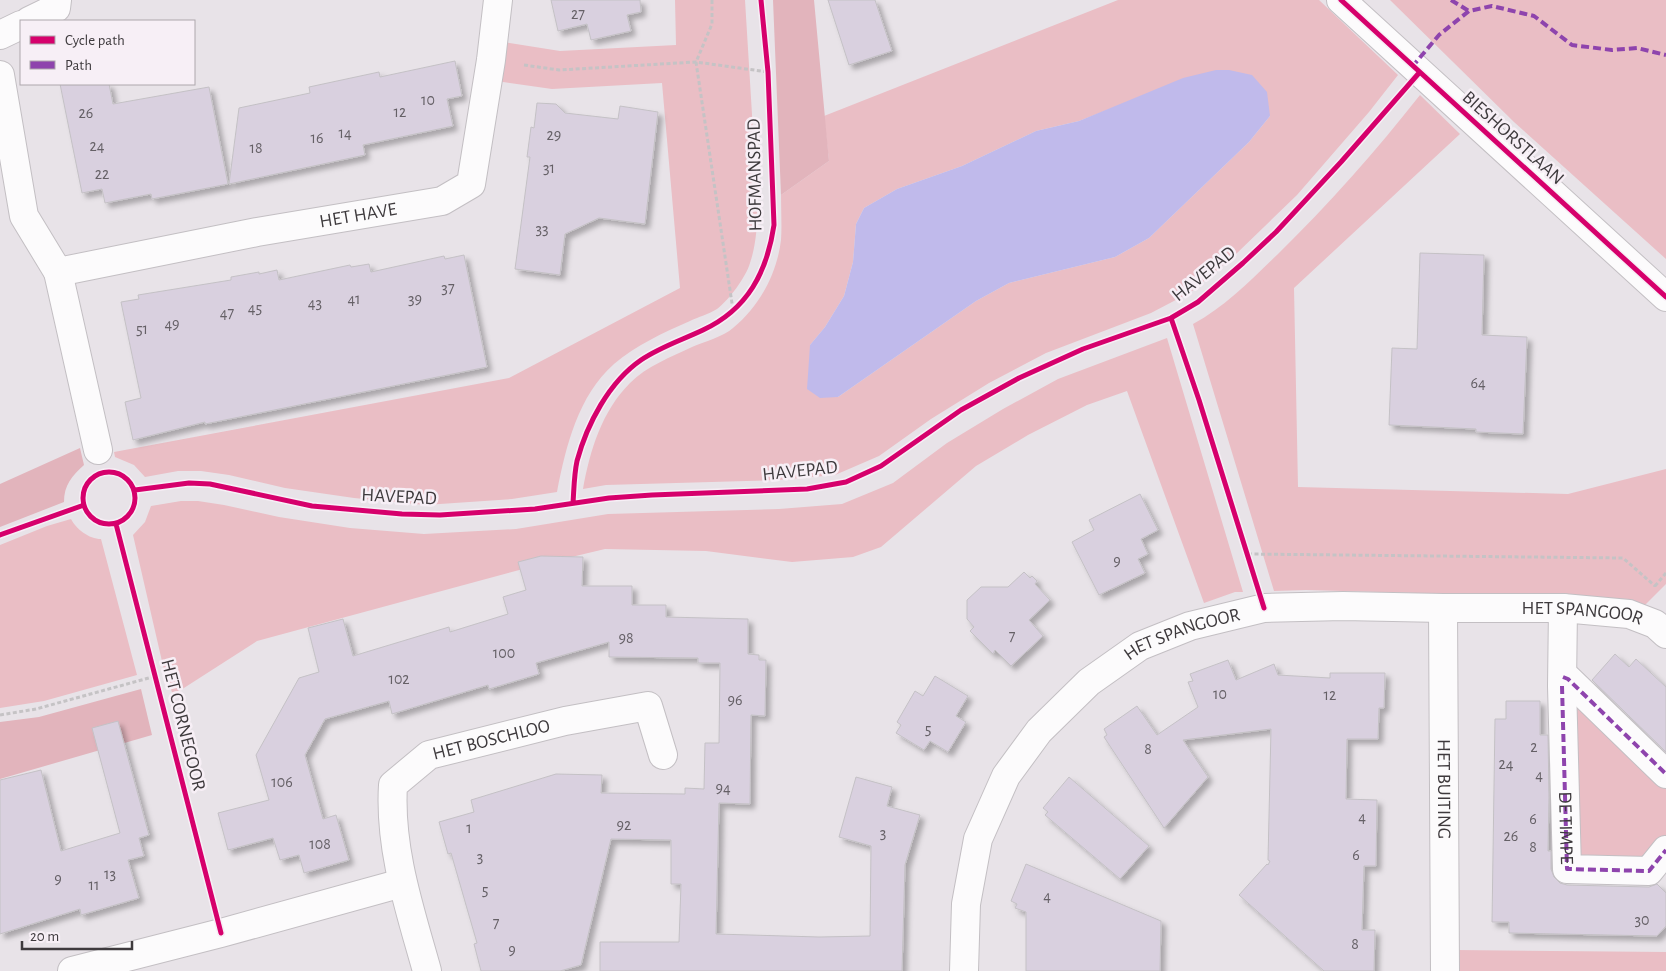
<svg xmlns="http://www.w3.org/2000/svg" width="1666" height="971" font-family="'Alegreya Sans',sans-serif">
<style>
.green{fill:#eabec5;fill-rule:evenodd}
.forest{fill:#e2b4bc}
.water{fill:#c0baeb}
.building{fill:#d9d0df;stroke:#c4c1c5;filter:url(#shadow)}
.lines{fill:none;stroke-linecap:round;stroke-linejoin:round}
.minor-casing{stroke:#c3bfc3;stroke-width:30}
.path{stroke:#c5c3c5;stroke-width:3;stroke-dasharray:4 2.5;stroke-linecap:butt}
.minor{stroke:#fcfbfc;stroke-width:28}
.quiet{stroke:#8e44ad;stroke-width:4;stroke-dasharray:8 4;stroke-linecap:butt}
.cycleway-casing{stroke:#f7eff6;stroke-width:8}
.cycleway{stroke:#d6006c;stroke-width:5}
.labels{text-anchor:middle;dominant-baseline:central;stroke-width:5;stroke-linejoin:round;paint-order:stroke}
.number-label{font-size:16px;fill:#656066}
.street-label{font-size:19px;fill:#3e3a3d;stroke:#f7eff6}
</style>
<defs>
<filter id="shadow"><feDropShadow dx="4.5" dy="4.5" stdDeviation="2.5" flood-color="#0004"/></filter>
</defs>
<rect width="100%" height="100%" fill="#e8e3e8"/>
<path class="green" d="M 675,0 L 745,0 C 748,49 751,98 754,147 C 756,185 762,227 750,263 C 746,277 729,300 717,309 C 709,314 698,317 690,321 C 663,333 636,345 614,364 C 578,396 566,446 557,492 L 512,499 L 425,505 L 354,498 L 285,488 L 229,475 L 201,471 L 178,471 L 145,477 L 134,465 L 115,457 L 114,452 L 509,378 L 680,288 L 662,83 L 552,89 L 496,81 L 503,42 L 560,51 L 676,45 Z
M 1118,0 L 1319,0 L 1398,75 L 1369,112 L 1297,195 L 1236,254 L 1191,292 L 1151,313 L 1046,353 L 989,383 L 931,419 L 879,456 L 835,475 L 778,480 L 606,485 L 583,489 C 590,450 602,411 630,383 C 647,366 671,357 692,347 C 704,342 724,336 733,328 C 759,307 777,274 781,240 C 782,226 781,210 781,195 L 829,161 L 824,116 ZM 1130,101 L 1270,116 L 1249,142 L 1149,238 L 1115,257 L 1009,283 L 976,301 L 838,397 L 810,345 L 825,327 L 844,296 L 853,262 L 856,224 L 864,208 L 897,189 L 962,166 L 1036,131 L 1079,121 Z
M 1390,0 L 1666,0 L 1666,259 L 1514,122 Z
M 1420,95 L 1460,134 L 1294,288 L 1298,487 L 1568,494 L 1666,469 L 1666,584 L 1645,605 L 1630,599 L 1306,590 L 1274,591 L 1193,324 C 1225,307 1252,279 1278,254 C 1329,204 1376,151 1420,95 Z
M 1167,338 L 1243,592 L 1235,592 L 1204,603 L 1127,391 L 1087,405 L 1028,435 L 976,466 L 881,547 L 853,557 L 792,562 L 706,551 L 605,549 L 538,565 L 257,641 L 173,695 L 164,670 L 133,535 L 145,522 L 151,506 L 181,501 L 198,501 L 224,505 L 279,517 L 350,528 L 424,534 L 516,529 L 608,514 L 779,509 L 842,504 L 893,483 L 947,443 L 1003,409 L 1058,379 Z
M 71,519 C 76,529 89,539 101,539 L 137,675 L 44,701 L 0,708 L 0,545 L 47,526 Z
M 1571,696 L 1666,785 L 1666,842 L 1647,866 L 1573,861 Z
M 1456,950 L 1666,952 L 1666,971 L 1455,971 Z"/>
<path class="forest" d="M 773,0 L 814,0 L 829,161 L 781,195 Z
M 80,448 L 84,465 C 72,476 64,485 64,502 L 0,527 L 0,484 Z
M 141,689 L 152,735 L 0,779 L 0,722 L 39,717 Z"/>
<path class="water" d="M 1216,70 L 1229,70 L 1252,75 L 1267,92 L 1270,116 L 1249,142 L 1149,238 L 1115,257 L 1009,283 L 976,301 L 838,397 L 820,398 L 807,389 L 810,345 L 825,327 L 844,296 L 853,262 L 856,224 L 864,208 L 897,189 L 962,166 L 1036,131 L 1079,121 L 1183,78 Z"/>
<path class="building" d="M 551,0 L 640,0 L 641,12 L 627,15 L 631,31 L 591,40 L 587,24 L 558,31 Z
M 828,0 L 875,0 L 892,51 L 849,65 Z
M 455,61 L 462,96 L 447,99 L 453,126 L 363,145 L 365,155 L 229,184 L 239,108 L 310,93 L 309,87 L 379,72 L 380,77 Z
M 60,84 L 109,84 L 113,104 L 209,87 L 228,184 L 152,199 L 151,194 L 105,203 L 102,189 L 82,193 Z
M 537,103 L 556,104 L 565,113 L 618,119 L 620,106 L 658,112 L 645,224 L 599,218 L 565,234 L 560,275 L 515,269 L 530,157 L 527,157 L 531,127 L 534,128 Z
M 1420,253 L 1484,255 L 1482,335 L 1527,337 L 1523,434 L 1476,432 L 1476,429 L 1389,425 L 1392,348 L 1417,349 Z
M 464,255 L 487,367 L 205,424 L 205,422 L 133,440 L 125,402 L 141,398 L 121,302 L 139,299 L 138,295 L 231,280 L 231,277 L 259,272 L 259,274 L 277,270 L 279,280 L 350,265 L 351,267 L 369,264 L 371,272 L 444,256 L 445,259 Z
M 1140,494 L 1158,530 L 1141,539 L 1148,554 L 1138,559 L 1145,573 L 1099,595 L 1072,542 L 1094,530 L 1089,520 Z
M 541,556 L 583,557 L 582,586 L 632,586 L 632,605 L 666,605 L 666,617 L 748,619 L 748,654 L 759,655 L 759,660 L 766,660 L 765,716 L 751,715 L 750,804 L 719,803 L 716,934 L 819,937 L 870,936 L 871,846 L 839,837 L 856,777 L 892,787 L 887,806 L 920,815 L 905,865 L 902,971 L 600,971 L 600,942 L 679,942 L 681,884 L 671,884 L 671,840 L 611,839 L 581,965 L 560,971 L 481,971 L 474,944 L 477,943 L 468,912 L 451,853 L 448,854 L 439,822 L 474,812 L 471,800 L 556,774 L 602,775 L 601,793 L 685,794 L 685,788 L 704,789 L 705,743 L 719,743 L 720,663 L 698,663 L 698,658 L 609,657 L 609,642 L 536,663 L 539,674 L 489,689 L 488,685 L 392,714 L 389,701 L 325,719 L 305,755 L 323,819 L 336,815 L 349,860 L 304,873 L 299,855 L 280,860 L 273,838 L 228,850 L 218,813 L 269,800 L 256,755 L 299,678 L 319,672 L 308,628 L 343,619 L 353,656 L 449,627 L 450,632 L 508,614 L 503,597 L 526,590 L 518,562 Z
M 1024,572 L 1030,578 L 1032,576 L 1037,581 L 1035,584 L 1050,600 L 1029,620 L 1043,636 L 1011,666 L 995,650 L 993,654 L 970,631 L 974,627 L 967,619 L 967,600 L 981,587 L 1008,587 Z
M 1615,654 L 1629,667 L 1636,659 L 1666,687 L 1666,752 L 1592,680 Z
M 1228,660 L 1236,680 L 1274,664 L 1278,675 L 1330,678 L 1330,673 L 1385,673 L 1384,708 L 1379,708 L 1378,739 L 1347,739 L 1346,799 L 1377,800 L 1376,866 L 1364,866 L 1362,930 L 1375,930 L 1374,971 L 1324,971 L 1239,895 L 1267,864 L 1268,865 L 1270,861 L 1268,860 L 1271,729 L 1183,740 L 1208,777 L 1164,828 L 1104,737 L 1107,735 L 1104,729 L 1137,706 L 1157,735 L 1198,707 L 1188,682 L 1193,681 L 1190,674 Z
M 935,676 L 968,696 L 956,716 L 966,722 L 948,752 L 930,741 L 924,750 L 896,733 L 901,725 L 897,722 L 915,691 L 923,696 Z
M 1506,701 L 1540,701 L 1540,735 L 1548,735 L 1549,797 L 1548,851 L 1551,851 L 1551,869 L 1554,877 L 1560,883 L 1567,885 L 1649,887 L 1657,884 L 1666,893 L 1666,926 L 1657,936 L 1509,933 L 1509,922 L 1492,922 L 1495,719 L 1506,719 Z
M 118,721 L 149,835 L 139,838 L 144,856 L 128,860 L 139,898 L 81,915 L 80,909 L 0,934 L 0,780 L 41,770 L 61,851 L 120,833 L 92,728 Z
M 1069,777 L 1149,846 L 1120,879 L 1045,815 L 1048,812 L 1043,808 Z
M 1026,864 L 1161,921 L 1160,971 L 1026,971 L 1026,912 L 1015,908 L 1017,904 L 1011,901 Z"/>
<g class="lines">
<g class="minor-casing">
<g id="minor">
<path d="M 1341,0 L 1666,297"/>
<path d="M 29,21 L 56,8 L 57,0"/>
<path d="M 0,35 L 21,25"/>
<path id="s1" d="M 0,75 L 24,216 L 58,272 L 257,232 L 442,201 L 471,184 L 491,60 L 498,0"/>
<path d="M 58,272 L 98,450"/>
<path id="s2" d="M 1443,608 L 1445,971"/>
<path id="s3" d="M 1563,608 L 1562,686 L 1567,869 L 1649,871 L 1666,850"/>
<path d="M 1563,677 L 1568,679 L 1666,774"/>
<path d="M 72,971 L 221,933 L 402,883"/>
<path id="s4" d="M 427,971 C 410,910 389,849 393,785 L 429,755 L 565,721 L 648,706 L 663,755"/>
<path id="s5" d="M 964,971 L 966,904 L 978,839 L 1006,776 L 1039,731 L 1089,682 L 1140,646 L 1190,626 L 1264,608 L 1343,606 L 1443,608 L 1563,608 L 1629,614 L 1655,624 L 1666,634"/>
</g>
</g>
<path class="path" d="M 712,0 L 712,24 L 696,62 L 733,310
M 524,65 L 559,70 L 696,62 L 768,72
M 1248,554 L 1623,558 L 1655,586
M 1655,586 L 1666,573
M 0,715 L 36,709 L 156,676"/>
<use href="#minor" class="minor"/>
<path class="quiet" d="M 1451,0 L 1469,11
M 1412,67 L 1439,35 L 1469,11 L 1492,6 L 1534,16 L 1572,45 L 1612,50 L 1637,48 L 1666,55
M 1563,677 L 1568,679 L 1666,774
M 1562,686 L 1567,869 L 1649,871 L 1666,850"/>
<g class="cycleway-casing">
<path id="cycleway" d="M 1341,0 L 1666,297
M 1171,318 L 1199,400 L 1264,608
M83 498a26 26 0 1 1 52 0a26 26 0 1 1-52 0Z
M 135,490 L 189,483 L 210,484 L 312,506 L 402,514 L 440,515 L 535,509 L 609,498 L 652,495 L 807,489 L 846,482 L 881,466 L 961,410 L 1019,378 L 1083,349 L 1171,318 L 1198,302 L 1243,263 L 1276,232 L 1341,162 L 1419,73
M 573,503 C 574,489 574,475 577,461 C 587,424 609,382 641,360 C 660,347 682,340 703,330 C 748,309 767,272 774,225 L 768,72 L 761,0
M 116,524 L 221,933
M 0,535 L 84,505"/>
</g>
<use href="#cycleway" class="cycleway"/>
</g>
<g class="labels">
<g class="number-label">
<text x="578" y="14">27</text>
<text x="428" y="100">10</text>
<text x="400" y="112">12</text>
<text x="86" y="113">26</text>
<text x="345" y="133">14</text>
<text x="554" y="135">29</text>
<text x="317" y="138">16</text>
<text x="97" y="146">24</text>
<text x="256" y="148">18</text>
<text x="549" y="168">31</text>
<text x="102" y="174">22</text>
<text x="542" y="229">33</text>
<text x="448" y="288">37</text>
<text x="354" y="299">41</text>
<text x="415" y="299">39</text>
<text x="315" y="303">43</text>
<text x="255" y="308">45</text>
<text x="227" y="313">47</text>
<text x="172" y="324">49</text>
<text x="142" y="329">51</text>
<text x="1478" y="383">64</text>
<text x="1117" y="561">9</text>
<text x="1012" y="636">7</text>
<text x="626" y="638">98</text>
<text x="504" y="653">100</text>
<text x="399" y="679">102</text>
<text x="1220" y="694">10</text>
<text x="1330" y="695">12</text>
<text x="735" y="700">96</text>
<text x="928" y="729">5</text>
<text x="1534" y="747">2</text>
<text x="1148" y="749">8</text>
<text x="1506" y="764">24</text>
<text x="1539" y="775">4</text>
<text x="282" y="782">106</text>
<text x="723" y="788">94</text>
<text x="1362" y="817">4</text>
<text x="1533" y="819">6</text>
<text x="624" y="825">92</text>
<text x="469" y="828">1</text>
<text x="883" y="833">3</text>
<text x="1511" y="836">26</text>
<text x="320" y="844">108</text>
<text x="1533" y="847">8</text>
<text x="1356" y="855">6</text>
<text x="480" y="857">3</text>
<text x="110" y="874">13</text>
<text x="58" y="879">9</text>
<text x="94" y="885">11</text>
<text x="485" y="890">5</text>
<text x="1047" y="896">4</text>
<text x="1642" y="920">30</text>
<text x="496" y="923">7</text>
<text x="1355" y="944">8</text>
<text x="512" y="950">9</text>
</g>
<g class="street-label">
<text transform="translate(1513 138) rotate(42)">BIESHORSTLAAN</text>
<text transform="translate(755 175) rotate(-91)">HOFMANSPAD</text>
<text stroke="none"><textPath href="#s1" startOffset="514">HET HAVE</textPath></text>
<text transform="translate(1204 274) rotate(-39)">HAVEPAD</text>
<text transform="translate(800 471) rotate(-6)">HAVEPAD</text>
<text transform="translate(399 497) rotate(3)">HAVEPAD</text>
<text stroke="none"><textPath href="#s5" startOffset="839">HET SPANGOOR</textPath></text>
<text stroke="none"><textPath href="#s5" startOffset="434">HET SPANGOOR</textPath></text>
<text transform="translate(183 725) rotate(76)">HET CORNEGOOR</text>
<text stroke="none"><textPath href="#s4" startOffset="301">HET BOSCHLOO</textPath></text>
<text stroke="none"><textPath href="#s2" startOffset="181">HET BUITING</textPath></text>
<text stroke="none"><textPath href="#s3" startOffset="220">DE TIMPE</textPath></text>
</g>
</g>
<rect x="20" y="20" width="175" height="65" fill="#f7eff6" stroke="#ada7ac"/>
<rect x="30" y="36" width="25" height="8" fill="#d6006c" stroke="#ada7ac"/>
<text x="65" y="45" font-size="15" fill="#3e3a3d">Cycle path</text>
<rect x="30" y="61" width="25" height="8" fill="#8e44ad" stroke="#ada7ac"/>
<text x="65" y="70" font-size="15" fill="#3e3a3d">Path</text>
<path d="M22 941v8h110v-8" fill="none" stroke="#3e3a3d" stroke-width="2.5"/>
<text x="30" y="941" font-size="15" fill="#3e3a3d" stroke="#f7eff6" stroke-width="4" paint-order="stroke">20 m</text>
</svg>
